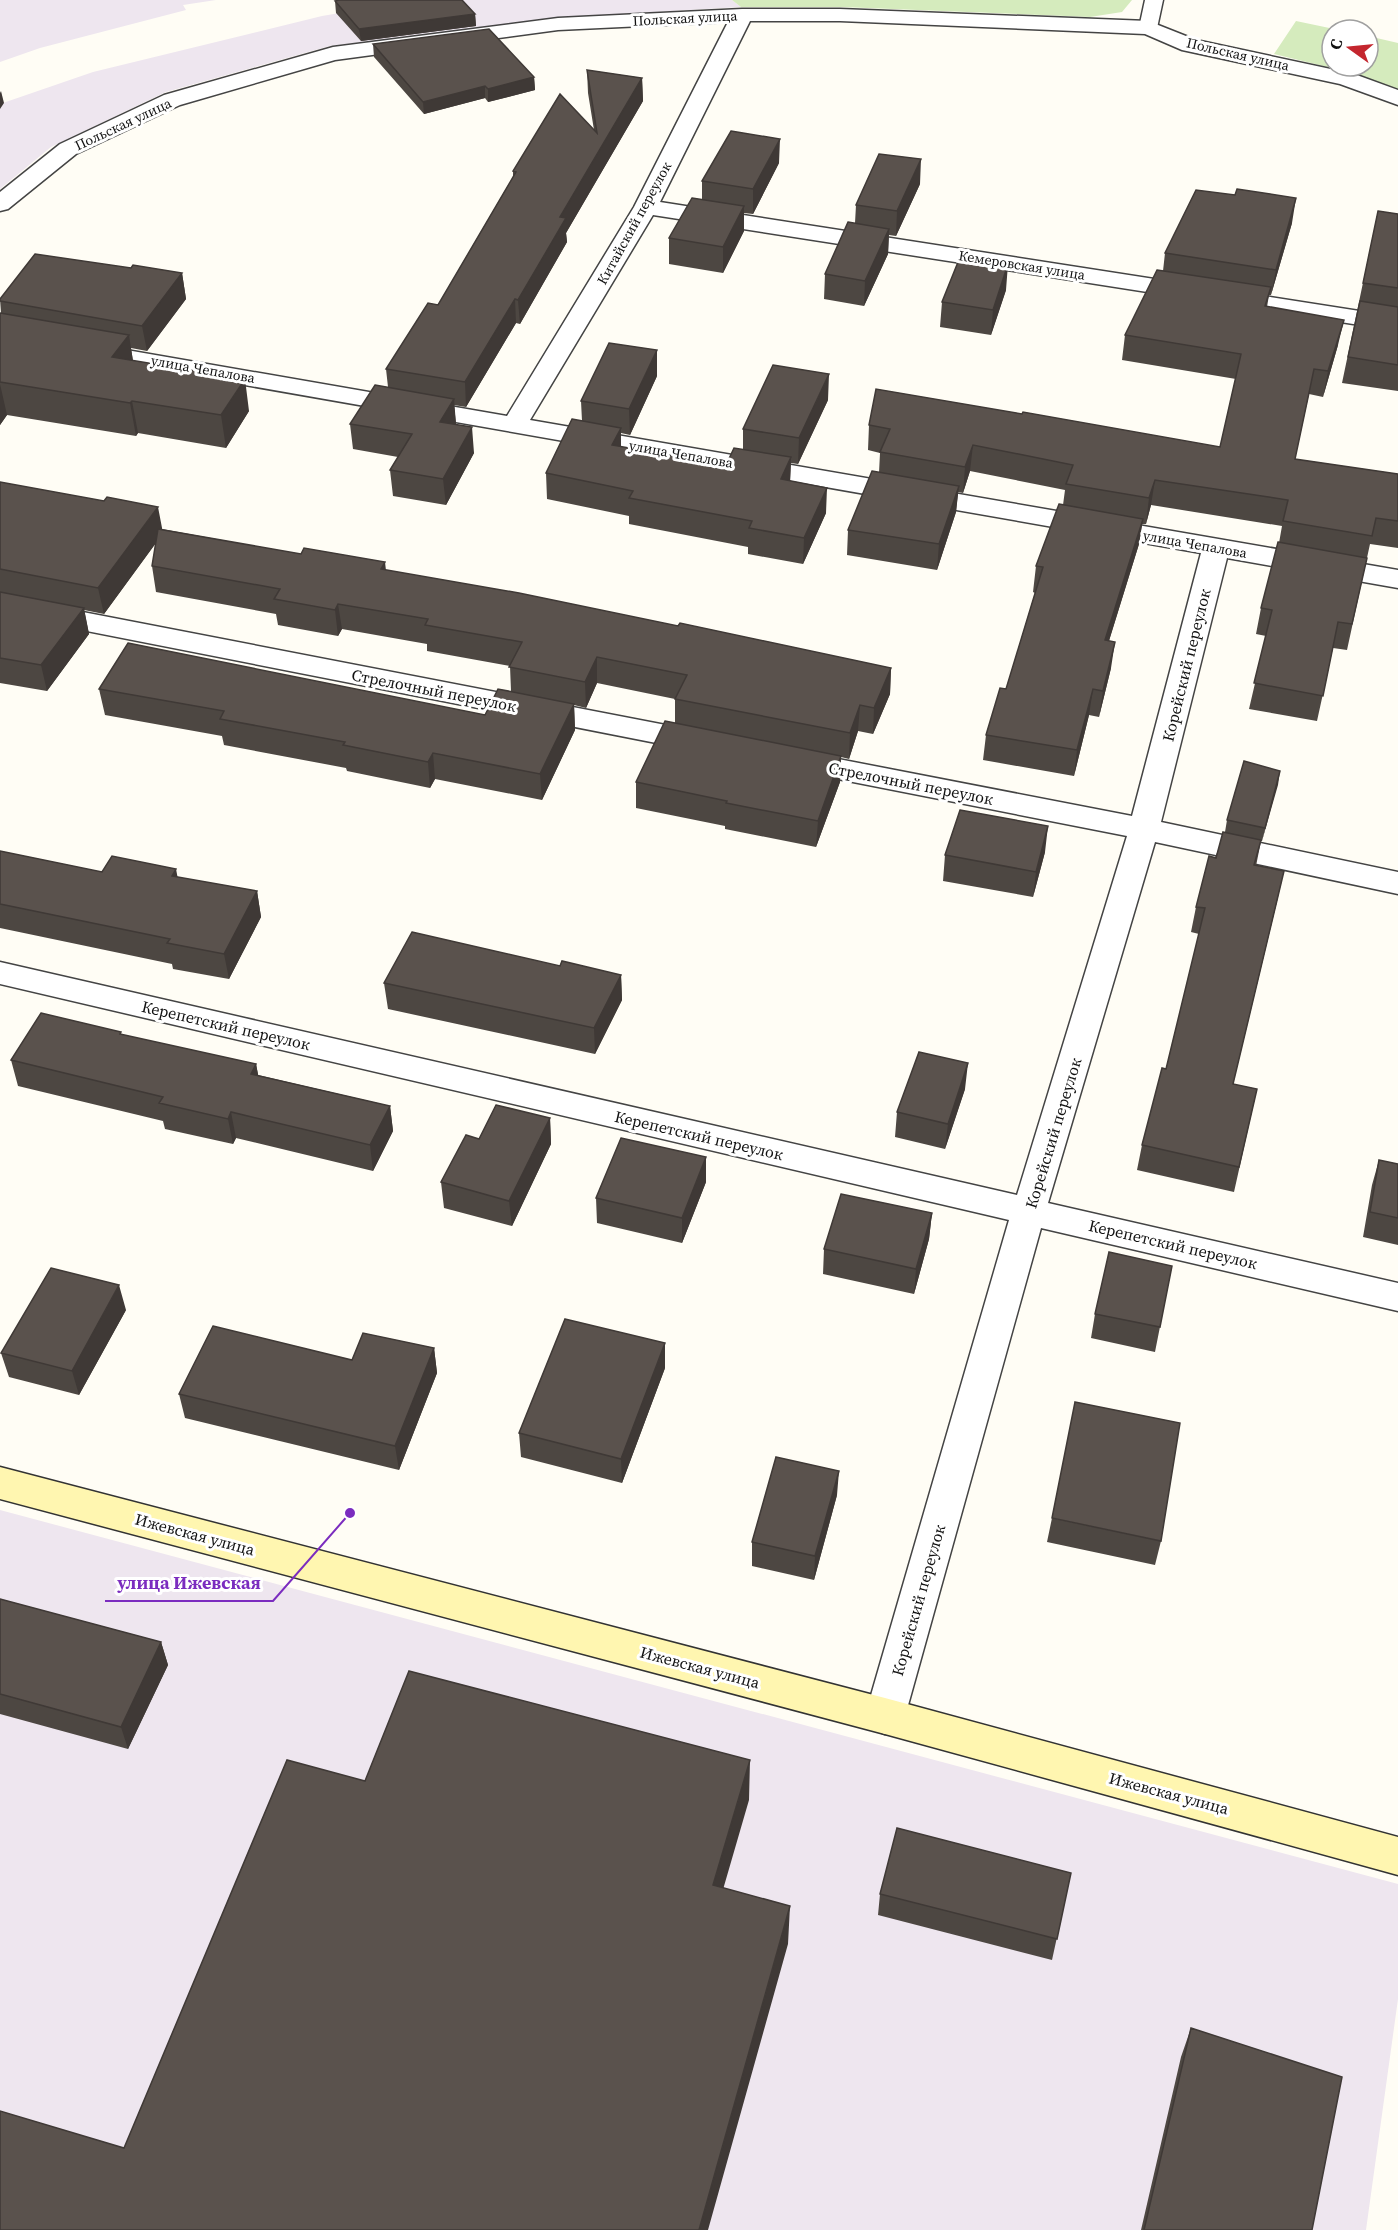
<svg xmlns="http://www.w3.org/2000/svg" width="1398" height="2230" font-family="'Source Serif 4',serif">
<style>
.industrial{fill:#eee6ef}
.green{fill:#d5ebbd}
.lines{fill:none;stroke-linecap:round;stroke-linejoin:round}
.service-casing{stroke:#444;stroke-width:3}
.minor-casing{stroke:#444;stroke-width:3}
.secondary-casing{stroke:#333;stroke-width:3}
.service{fill:#fff;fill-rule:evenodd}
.minor{fill:#fff;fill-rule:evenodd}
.secondary{fill:#fff6b0;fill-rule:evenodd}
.wall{fill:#4d4742}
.shaded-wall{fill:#3f3936}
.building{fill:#5a524d;stroke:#3f3936;stroke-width:1.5}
.labels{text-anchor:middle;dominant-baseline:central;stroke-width:6;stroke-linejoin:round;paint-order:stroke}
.far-street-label{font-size:14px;fill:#111;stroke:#fff}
.street-label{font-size:16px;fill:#111;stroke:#fff}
.leader{fill:none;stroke:#7b2cbf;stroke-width:2}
.callout-dot{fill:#7b2cbf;stroke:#fff;stroke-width:2}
.callout-label{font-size:18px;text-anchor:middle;font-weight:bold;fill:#7b2cbf;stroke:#fff;stroke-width:6;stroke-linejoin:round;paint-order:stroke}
</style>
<rect width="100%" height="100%" fill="#fffdf5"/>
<path class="industrial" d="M 0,0 L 216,0 L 183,5 L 186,10 L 40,48 L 0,62 Z
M 416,0 L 732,0 L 741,7 L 554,18 L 330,46 L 166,92 L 51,147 L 0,189 L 0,104 L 93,72 L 322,16 Z
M 0,1510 L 1398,1884 L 1398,1999 L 1366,2230 L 0,2230 Z"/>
<path class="green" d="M 732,0 L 1132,0 L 1122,12 L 1090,17 L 842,7 L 741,7 Z
M 1296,21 L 1339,30 L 1332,30 L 1332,66 L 1368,66 L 1368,36 L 1398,43 L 1398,91 L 1352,73 L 1274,54 Z"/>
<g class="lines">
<g class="service-casing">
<path id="service" d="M 1145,0 L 1163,0 L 1157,28 L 1154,32 L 1142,32 L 1139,28 Z"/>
</g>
<g class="minor-casing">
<path id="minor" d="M 742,9 L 840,9 L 1148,21 L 1196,40 L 1354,74 L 1398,90 L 1398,105 L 1340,84 L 1182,50 L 1145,34 L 840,21 L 750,21 L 660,202 L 1398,317 L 1398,331 L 653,215 L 530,420 L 1398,570 L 1398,588 L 1227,558 L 1161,822 L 1398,872 L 1398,894 L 1155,842 L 1048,1203 L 1398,1283 L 1398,1311 L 1041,1228 L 905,1716 L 899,1728 L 885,1734 L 871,1728 L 865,1716 L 1009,1220 L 0,984 L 0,962 L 1017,1195 L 1127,836 L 797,771 L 787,768 L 782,761 L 787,754 L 797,751 L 1132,816 L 1201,553 L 0,342 L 0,328 L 507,416 L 634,207 L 728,22 L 558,30 L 335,60 L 180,105 L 76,154 L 8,209 L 0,211 L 0,192 L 60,144 L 164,95 L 333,47 L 558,18 Z
M 0,596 L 702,732 L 712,735 L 717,742 L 712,749 L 702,752 L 0,614 Z"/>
</g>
<g class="secondary-casing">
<path id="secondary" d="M 0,1467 L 885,1698 L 1398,1837 L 1398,1875 L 885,1734 L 0,1499 Z"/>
</g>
<use href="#service" class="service"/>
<use href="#minor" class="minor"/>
<use href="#secondary" class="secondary"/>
</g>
<path class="wall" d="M 335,1 L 475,14 L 476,26 L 361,41 L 336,13 Z
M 373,44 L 534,77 L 535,90 L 488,102 L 485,98 L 424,114 L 374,57 Z
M 587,70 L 642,78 L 643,101 L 566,233 L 567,242 L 520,324 L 516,323 L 466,407 L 454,405 L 456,424 L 474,453 L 446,505 L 393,496 L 390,470 L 398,457 L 353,449 L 350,424 L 388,387 L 386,369 L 438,305 L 513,177 L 513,171 L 594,130 L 588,93 Z
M 779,163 L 753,214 L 744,213 L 744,231 L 723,273 L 669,264 L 669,238 L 702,200 L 702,181 Z
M 920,184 L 896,236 L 889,235 L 888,254 L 864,306 L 824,299 L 825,274 L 855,223 L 856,205 Z
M 1378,211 L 1398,214 L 1398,391 L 1342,383 Z
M 1292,223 L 1271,295 L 1269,295 L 1267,307 L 1338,345 L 1323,397 L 1309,394 L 1295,459 L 1398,474 L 1398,548 L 1370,544 L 1347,650 L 1333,648 L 1317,721 L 1249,709 L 1266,636 L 1256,634 L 1261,608 L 1279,543 L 1282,526 L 1151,505 L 1146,524 L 1142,524 L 1139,544 L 1109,641 L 1111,668 L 1099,717 L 1089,715 L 1074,776 L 983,760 L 986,735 L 1006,689 L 1035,593 L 1033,592 L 1036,566 L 1063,505 L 1065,490 L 970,471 L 963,493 L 958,492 L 956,512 L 937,570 L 847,555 L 848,530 L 879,473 L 880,453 L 868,450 L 869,425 L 1220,447 L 1236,379 L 1122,360 L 1125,335 L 1163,271 L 1165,253 Z
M 131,268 L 182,273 L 186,299 L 147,351 L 131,348 L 133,361 L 249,411 L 226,448 L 138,433 L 136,436 L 7,415 L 0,425 L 0,313 L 1,313 L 0,299 Z
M 1006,290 L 991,335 L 940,327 L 942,302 Z
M 657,376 L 630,435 L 621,433 L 621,447 L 726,465 L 743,449 L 743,429 L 828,400 L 798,464 L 791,463 L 790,481 L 826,513 L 803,564 L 748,554 L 748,547 L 629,524 L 629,516 L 547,499 L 546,473 L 582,421 L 581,401 Z
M 0,482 L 162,529 L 386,570 L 678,626 L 891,668 L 890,694 L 873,734 L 858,731 L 849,759 L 841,757 L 840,782 L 816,847 L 725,829 L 725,826 L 636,808 L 636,782 L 675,723 L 675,699 L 597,683 L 586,708 L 574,705 L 575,730 L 542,800 L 435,779 L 430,788 L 347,771 L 346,768 L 224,745 L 222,736 L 105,715 L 99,689 L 485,715 L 511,691 L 510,666 L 427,651 L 427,644 L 342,629 L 338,636 L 278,625 L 276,614 L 156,592 L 152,566 L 156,543 L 104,614 L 84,610 L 89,634 L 47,691 L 0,683 Z
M 1280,771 L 1262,841 L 1261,841 L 1256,866 L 1278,897 L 1233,1084 L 1257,1089 L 1234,1192 L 1137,1170 L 1142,1145 L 1166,1069 L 1199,934 L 1191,932 L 1196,907 L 1225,832 L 1227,820 Z
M 0,851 L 102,872 L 177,877 L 257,891 L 261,917 L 229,979 L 173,969 L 172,964 L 0,928 Z
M 1045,852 L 1033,897 L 943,881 L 945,855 Z
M 560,966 L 621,975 L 622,1000 L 595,1054 L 388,1009 L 384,983 Z
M 121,1035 L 256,1064 L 258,1075 L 390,1106 L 393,1131 L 373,1171 L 236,1138 L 233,1144 L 165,1129 L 163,1121 L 18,1086 L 11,1060 Z
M 965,1089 L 945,1149 L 895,1137 L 897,1112 Z
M 550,1118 L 551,1144 L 512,1226 L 444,1208 L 441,1182 L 479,1139 Z
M 1379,1160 L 1398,1164 L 1398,1245 L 1363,1237 L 1372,1185 Z
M 706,1182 L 682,1243 L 597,1223 L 596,1198 Z
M 932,1213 L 929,1239 L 914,1294 L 823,1274 L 824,1249 Z
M 1172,1266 L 1155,1352 L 1091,1338 L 1095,1314 Z
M 126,1310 L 79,1395 L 9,1377 L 1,1353 Z
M 434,1348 L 437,1373 L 399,1470 L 185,1418 L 179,1394 L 352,1360 Z
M 665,1368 L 622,1483 L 521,1457 L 519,1433 Z
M 837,1495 L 814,1580 L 752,1566 L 752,1542 Z
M 1052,1518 L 1161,1541 L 1155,1565 L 1047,1542 Z
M 0,1599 L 161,1642 L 168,1665 L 128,1749 L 0,1714 Z
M 1071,1873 L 1052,1960 L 878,1915 L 880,1894 Z
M 1191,2028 L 1312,2230 L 1141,2230 L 1181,2057 Z"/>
<path class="shaded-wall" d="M 475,14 L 476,26 L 361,41 L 359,29 Z
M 534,77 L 535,90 L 488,102 L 488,89 Z
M 642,78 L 643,101 L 566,233 L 567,242 L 520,324 L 518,300 L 560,217 Z
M 485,86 L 485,98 L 424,114 L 423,102 Z
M 1,91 L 4,103 L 0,109 L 0,93 Z
M 780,139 L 779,163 L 753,214 L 753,189 Z
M 921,159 L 920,184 L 896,236 L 897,211 Z
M 1296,198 L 1292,223 L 1271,295 L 1276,270 Z
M 744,206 L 744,231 L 723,273 L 723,247 Z
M 889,229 L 888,254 L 864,306 L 865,281 Z
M 1008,264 L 1006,290 L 991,335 L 993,310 Z
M 182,273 L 186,299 L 147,351 L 142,326 Z
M 515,299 L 516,323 L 466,407 L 465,382 Z
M 1344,320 L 1338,345 L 1323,397 L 1328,371 Z
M 129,335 L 134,368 L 112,357 Z
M 657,350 L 657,376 L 630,435 L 629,409 Z
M 829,374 L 828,400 L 798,464 L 799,438 Z
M 245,379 L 249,411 L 226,448 L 221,415 Z
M 0,384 L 7,415 L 0,425 Z
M 454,399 L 456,424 L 440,422 Z
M 132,401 L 138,433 L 136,436 L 130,403 Z
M 472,427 L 474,453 L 446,505 L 443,479 Z
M 621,428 L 621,453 L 612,445 Z
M 973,445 L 970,471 L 963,493 L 965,467 Z
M 791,457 L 790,483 L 781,479 Z
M 1155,480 L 1151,505 L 1146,524 L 1149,498 Z
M 959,486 L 956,512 L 937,570 L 939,544 Z
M 827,488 L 826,513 L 803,564 L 804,538 Z
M 158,507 L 163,533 L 104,614 L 98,588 Z
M 1143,519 L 1139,544 L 1101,666 L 1105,640 Z
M 385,562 L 388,588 L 381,569 Z
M 338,604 L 342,629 L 338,636 L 335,610 Z
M 84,608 L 89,634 L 47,691 L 41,665 Z
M 1115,642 L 1111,668 L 1099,717 L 1103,691 Z
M 597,657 L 597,683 L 586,708 L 585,682 Z
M 891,668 L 890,694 L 873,734 L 874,708 Z
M 1093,689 L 1089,715 L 1074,776 L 1077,750 Z
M 574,704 L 575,730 L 542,800 L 540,774 Z
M 860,705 L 858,731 L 849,759 L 850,733 Z
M 433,753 L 435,779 L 430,788 L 428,762 Z
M 841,756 L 840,782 L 816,847 L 818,821 Z
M 1280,771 L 1278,785 L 1262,841 L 1265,828 Z
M 1048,826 L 1045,852 L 1033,897 L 1036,872 Z
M 176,869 L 181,895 L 172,876 Z
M 1284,871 L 1278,897 L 1227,1109 L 1233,1084 Z
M 257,891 L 261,917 L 229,979 L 224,954 Z
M 621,975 L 622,1000 L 595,1054 L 594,1028 Z
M 968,1063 L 965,1089 L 945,1149 L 948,1124 Z
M 256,1064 L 261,1089 L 251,1074 Z
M 390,1106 L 393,1131 L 373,1171 L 370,1145 Z
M 231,1112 L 236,1138 L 233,1144 L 228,1119 Z
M 550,1118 L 551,1144 L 512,1226 L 509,1201 Z
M 706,1157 L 706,1182 L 682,1243 L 682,1218 Z
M 932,1213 L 929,1239 L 914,1294 L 916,1269 Z
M 119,1285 L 126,1310 L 79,1395 L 72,1371 Z
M 665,1343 L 665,1368 L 622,1483 L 621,1459 Z
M 434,1348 L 437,1373 L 399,1470 L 395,1446 Z
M 839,1471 L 837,1495 L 814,1580 L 815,1556 Z
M 161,1642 L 168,1665 L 128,1749 L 121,1727 Z
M 750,1760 L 749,1800 L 713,1924 L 713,1885 Z
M 790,1906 L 788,1944 L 708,2230 L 699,2230 Z"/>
<path class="building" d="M 339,0 L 462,0 L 475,14 L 359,29 L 335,1 Z
M 489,29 L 534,77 L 488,89 L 485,86 L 423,102 L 373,44 Z
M 587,70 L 642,78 L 560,217 L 566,218 L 518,300 L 515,299 L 465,382 L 386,369 L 428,303 L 438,305 L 516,172 L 513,171 L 560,94 L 597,133 Z
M 731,131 L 780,139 L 753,189 L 702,181 Z
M 879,154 L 921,159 L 897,211 L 856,205 Z
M 1237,189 L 1296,198 L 1276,270 L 1165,253 L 1196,190 L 1235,195 Z
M 692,198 L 744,206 L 723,247 L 669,238 Z
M 1378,211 L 1398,214 L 1398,288 L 1363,283 Z
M 848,222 L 889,229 L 865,281 L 825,274 Z
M 35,254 L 131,268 L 133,265 L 182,273 L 142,326 L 0,301 L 0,299 Z
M 960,257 L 1008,264 L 993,310 L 942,302 Z
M 1157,270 L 1271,287 L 1265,306 L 1344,320 L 1328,371 L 1314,369 L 1295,459 L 1398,474 L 1398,521 L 1376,518 L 1372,536 L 1283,521 L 1288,500 L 1155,480 L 1149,498 L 1066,484 L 1073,465 L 973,445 L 965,467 L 880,452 L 890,429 L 869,425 L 876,389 L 1022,414 L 1023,412 L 1220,447 L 1241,354 L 1125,335 Z
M 1360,301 L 1398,307 L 1398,365 L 1348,357 Z
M 0,313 L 129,335 L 112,357 L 245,379 L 221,415 L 132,401 L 130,403 L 0,382 Z
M 609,343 L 657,350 L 629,409 L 581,401 Z
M 773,365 L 829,374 L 799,438 L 743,429 Z
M 375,385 L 454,399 L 440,422 L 472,427 L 443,479 L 390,470 L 412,434 L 350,424 Z
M 572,419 L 621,428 L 612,445 L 726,465 L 734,448 L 791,457 L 781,479 L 827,488 L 804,538 L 749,528 L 752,521 L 629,498 L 633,491 L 546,473 Z
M 872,471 L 959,486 L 939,544 L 848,530 Z
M 0,482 L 104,501 L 107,497 L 158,507 L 98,588 L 0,569 Z
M 1059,504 L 1143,519 L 1105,640 L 1115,642 L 1103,691 L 1093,689 L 1077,750 L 986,735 L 1000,688 L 1006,689 L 1043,567 L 1036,566 Z
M 158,529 L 301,554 L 304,548 L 385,562 L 381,569 L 519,593 L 678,626 L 680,623 L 891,668 L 874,708 L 860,705 L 850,733 L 675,699 L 687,675 L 597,657 L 585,682 L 509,667 L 522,642 L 425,625 L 428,619 L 338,604 L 335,610 L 274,599 L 280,589 L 152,566 Z
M 1278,542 L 1367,558 L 1352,624 L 1338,622 L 1323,696 L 1254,683 L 1272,610 L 1261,608 Z
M 0,592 L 84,608 L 41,665 L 0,658 Z
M 128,643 L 485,715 L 498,689 L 574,704 L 540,774 L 433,753 L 428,762 L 343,745 L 345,742 L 220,719 L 224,711 L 99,689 Z
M 665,721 L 841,756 L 818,821 L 726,803 L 727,801 L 636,782 Z
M 1244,761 L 1280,771 L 1265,828 L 1227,820 Z
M 960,810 L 1048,826 L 1036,872 L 945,855 Z
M 1223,832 L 1261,840 L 1254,865 L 1284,871 L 1233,1084 L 1257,1089 L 1239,1167 L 1142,1145 L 1162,1068 L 1166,1069 L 1205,908 L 1196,907 L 1209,856 L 1216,858 Z
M 0,851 L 102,872 L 112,856 L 176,869 L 172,876 L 257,891 L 224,954 L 167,943 L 170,939 L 0,904 Z
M 412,932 L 560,966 L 562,961 L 621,975 L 594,1028 L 384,983 Z
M 41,1013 L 121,1032 L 120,1034 L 256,1064 L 251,1074 L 390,1106 L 370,1145 L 231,1112 L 228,1119 L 159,1103 L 163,1097 L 11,1060 Z
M 919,1052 L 968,1063 L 948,1124 L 897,1112 Z
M 496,1105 L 550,1118 L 509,1201 L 441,1182 L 466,1135 L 479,1139 Z
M 621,1138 L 706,1157 L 682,1218 L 596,1198 Z
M 1379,1160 L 1398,1164 L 1398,1218 L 1370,1212 Z
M 841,1194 L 932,1213 L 916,1269 L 824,1249 Z
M 1109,1252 L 1172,1266 L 1160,1327 L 1095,1314 Z
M 51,1268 L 119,1285 L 72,1371 L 1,1353 Z
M 565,1319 L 665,1343 L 621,1459 L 519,1433 Z
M 213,1326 L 352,1360 L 363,1333 L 434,1348 L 395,1446 L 179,1394 Z
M 1075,1402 L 1180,1423 L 1161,1541 L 1052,1518 Z
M 776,1457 L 839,1471 L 815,1556 L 752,1542 Z
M 0,1599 L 161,1642 L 121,1727 L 0,1694 Z
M 409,1671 L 750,1760 L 713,1885 L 790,1906 L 699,2230 L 0,2230 L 0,2111 L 124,2148 L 287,1760 L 365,1781 Z
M 897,1828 L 1071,1873 L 1057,1939 L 880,1894 Z
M 1191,2028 L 1342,2077 L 1312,2230 L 1144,2230 Z"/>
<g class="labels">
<g class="far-street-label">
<text transform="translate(685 18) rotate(-3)">Польская улица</text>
<text transform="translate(1238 54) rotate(13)">Польская улица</text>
<text transform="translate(123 124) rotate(-25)">Польская улица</text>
<text transform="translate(634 223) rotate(-61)">Китайский переулок</text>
<text transform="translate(1022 265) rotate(9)">Кемеровская улица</text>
<text transform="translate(203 369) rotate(10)">улица Чепалова</text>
<text transform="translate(681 454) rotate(10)">улица Чепалова</text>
<text transform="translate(1195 544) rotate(10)">улица Чепалова</text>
</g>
<g class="street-label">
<text transform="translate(1186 665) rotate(-76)">Корейский переулок</text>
<text transform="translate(434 690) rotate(11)">Стрелочный переулок</text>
<text transform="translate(911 783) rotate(11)">Стрелочный переулок</text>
<text transform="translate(226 1025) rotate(13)">Керепетский переулок</text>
<text transform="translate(1053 1133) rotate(-73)">Корейский переулок</text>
<text transform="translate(699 1135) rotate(13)">Керепетский переулок</text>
<text transform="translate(1173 1244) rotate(13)">Керепетский переулок</text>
<text transform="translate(195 1534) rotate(15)">Ижевская улица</text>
<text transform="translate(918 1600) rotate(-74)">Корейский переулок</text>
<text transform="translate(700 1667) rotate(15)">Ижевская улица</text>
<text transform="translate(1169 1793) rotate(15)">Ижевская улица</text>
</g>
</g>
<path class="leader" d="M350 1513L273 1601H105"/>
<circle class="callout-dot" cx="350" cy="1513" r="6"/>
<g class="callout-label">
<text x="189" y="1589">улица Ижевская</text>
</g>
<g transform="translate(1350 48) rotate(285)"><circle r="28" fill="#ffffff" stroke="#a0a0a0" stroke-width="1.5"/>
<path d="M0-4.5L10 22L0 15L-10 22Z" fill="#c4262e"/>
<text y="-9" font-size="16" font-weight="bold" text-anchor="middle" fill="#111111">С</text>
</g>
</svg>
